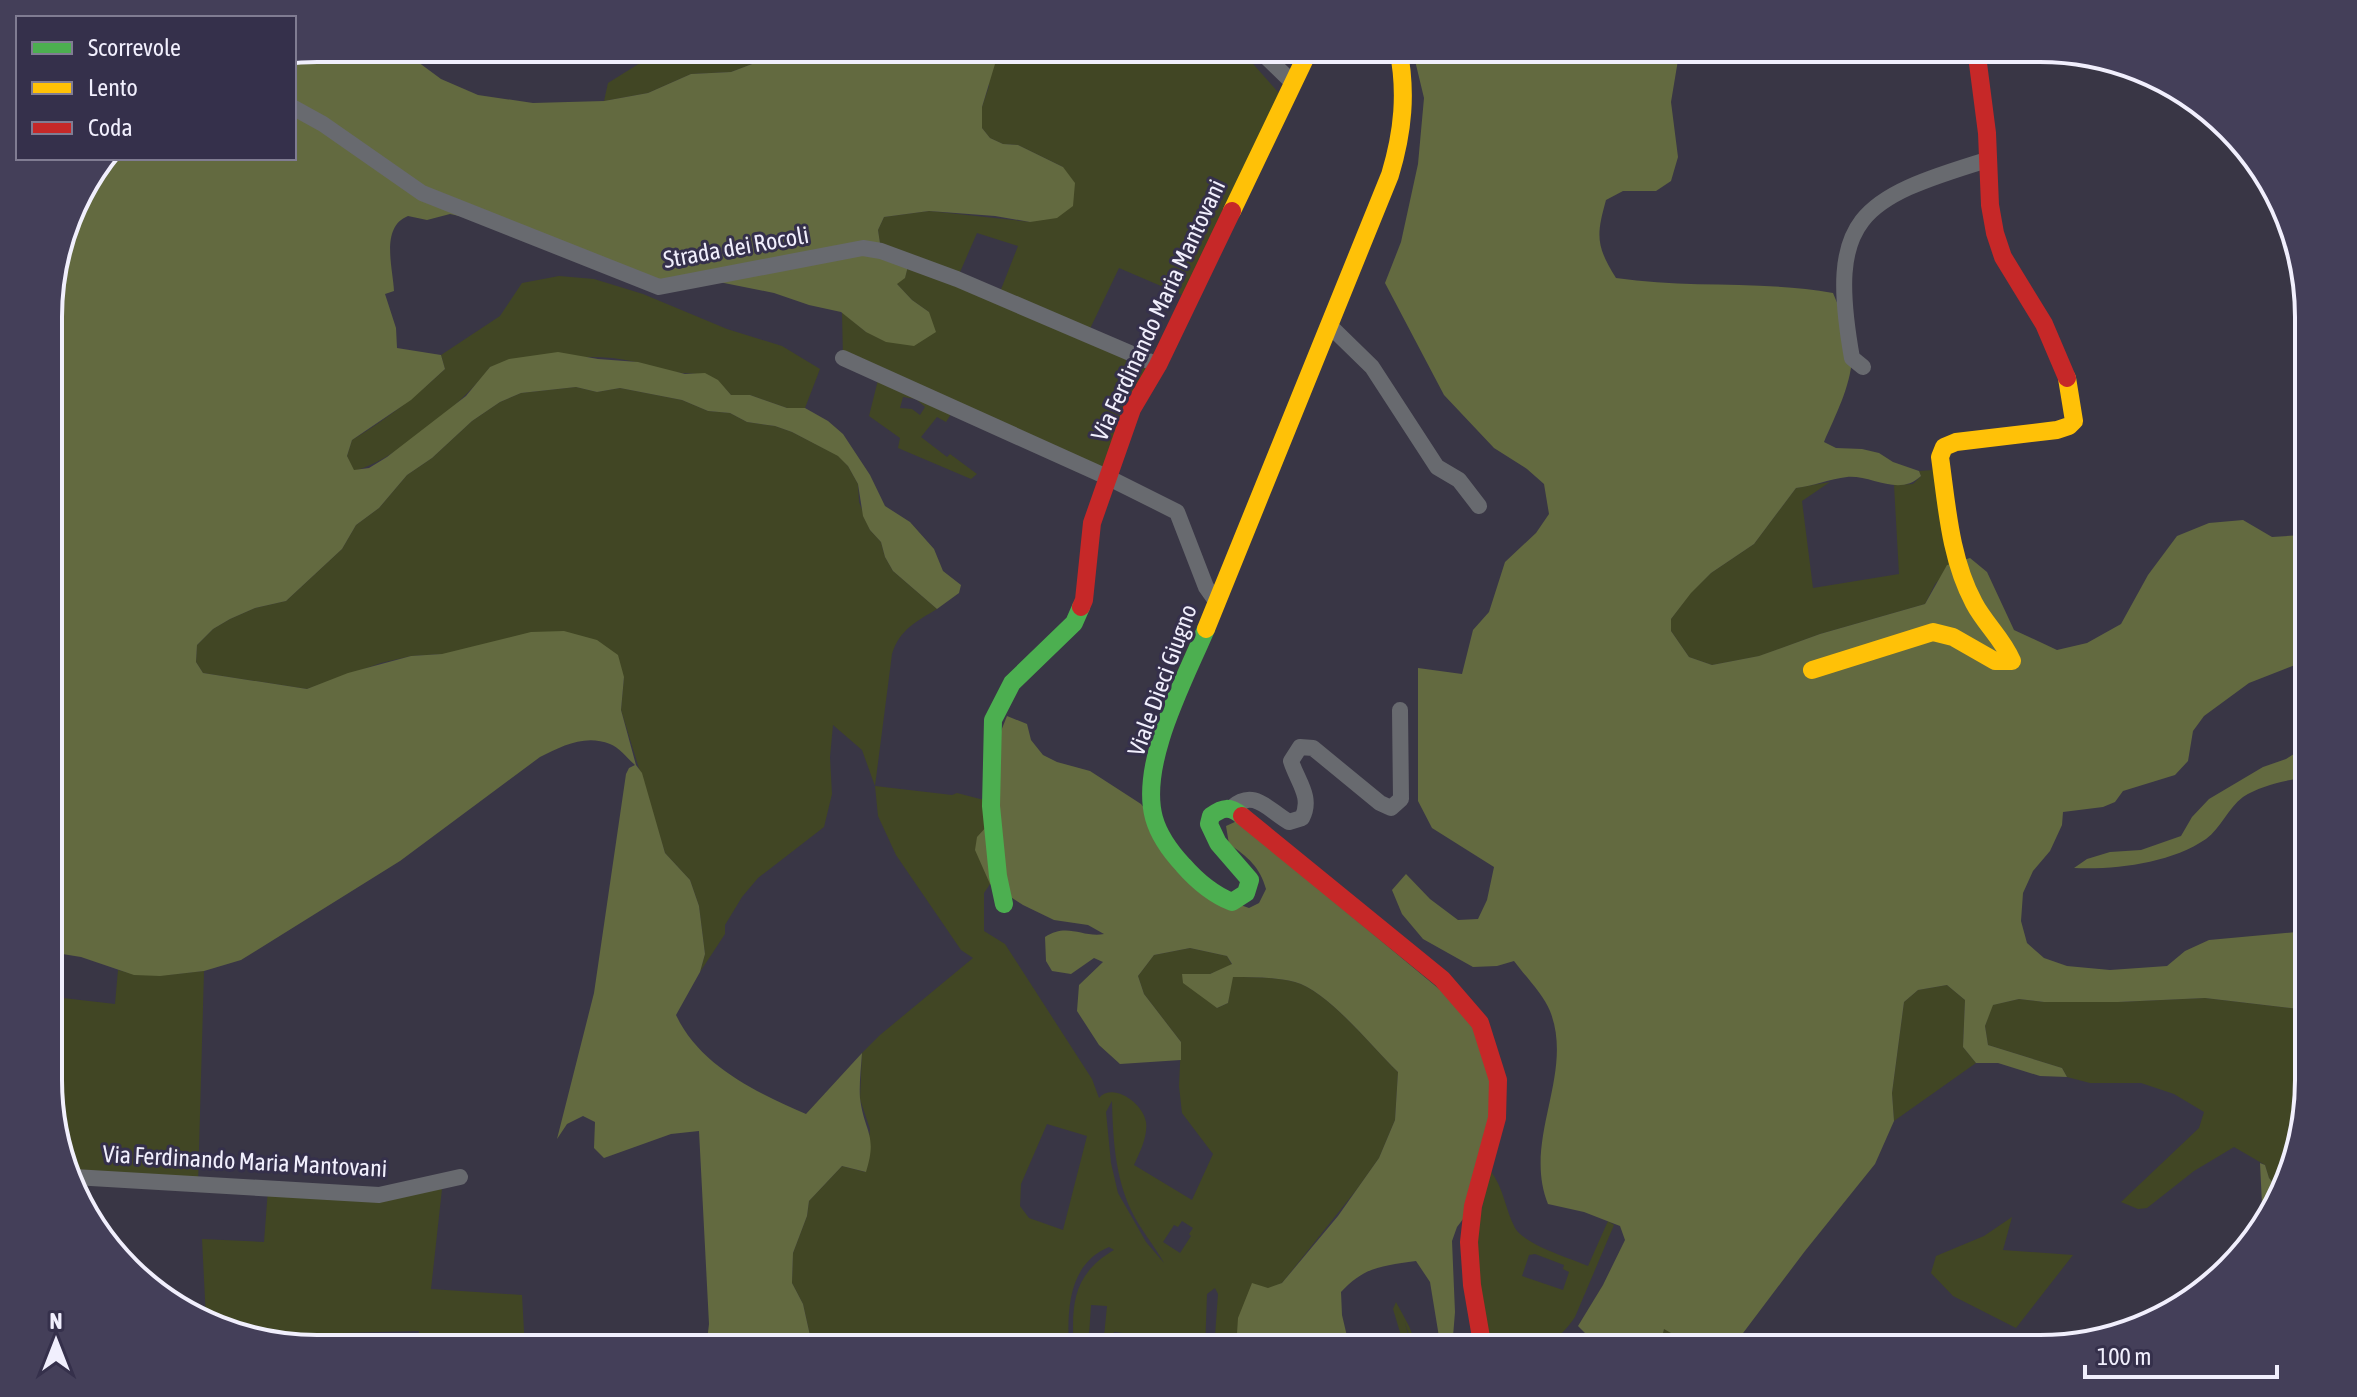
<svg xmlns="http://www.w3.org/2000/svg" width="2357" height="1397" font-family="'Asap Condensed',sans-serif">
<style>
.green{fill:#414624;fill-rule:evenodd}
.forest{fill:#636a40}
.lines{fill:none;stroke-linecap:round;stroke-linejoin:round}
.street{stroke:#686a6f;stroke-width:16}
.fast{stroke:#4caf50;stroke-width:18}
.slow{stroke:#ffc107;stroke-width:18}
.jam{stroke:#c62828;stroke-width:18}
.labels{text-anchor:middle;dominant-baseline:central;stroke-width:6;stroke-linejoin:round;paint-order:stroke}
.street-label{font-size:24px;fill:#f1effd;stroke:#35304b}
.rim{fill:none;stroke:#f1effd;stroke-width:4}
</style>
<rect width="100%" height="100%" fill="#393645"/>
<path class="green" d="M 664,48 L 794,48 L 731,72 L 691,74 L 648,93 L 604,101 L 608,83 Z
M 970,48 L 1239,48 L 1285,100 L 1189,298 L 1119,268 L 1087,335 L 1158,365 L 1107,477 L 843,358 L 842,312 L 866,332 L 929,312 L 912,300 L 896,283 L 905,277 L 908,266 L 881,251 L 878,230 L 884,217 L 929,211 L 1031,222 L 1063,167 L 1018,145 L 1003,144 L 990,138 L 982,128 L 982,107 L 989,86 L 988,52 ZM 977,233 L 1018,246 L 998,297 L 957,279 Z
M 559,276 L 594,279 L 643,294 L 727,329 L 782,346 L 820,369 L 805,408 L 787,408 L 750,395 L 731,395 C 707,367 699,377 666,371 C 656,369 647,364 636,362 C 588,351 538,361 490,367 C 468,399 391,464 353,471 L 347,456 L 352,440 C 386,420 416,396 445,369 L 441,355 L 500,316 L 522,283 Z
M 878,380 L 951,414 L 946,422 L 937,417 L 921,437 L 947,457 L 950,454 L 977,474 L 971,479 L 898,448 L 900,438 L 869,416 ZM 903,397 L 916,399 L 925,407 L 920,415 L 912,409 L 900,408 Z
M 576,387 L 597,392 L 620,388 L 682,400 L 708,411 L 730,413 L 747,422 L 775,426 L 792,432 L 839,456 L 848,466 L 858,484 L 859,502 L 870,530 L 881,542 L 885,557 L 893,571 L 937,609 C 917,621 899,630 892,654 L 875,786 L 952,795 L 957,793 L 984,800 L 990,884 L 984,893 L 984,931 L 1005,944 L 1092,1079 L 1099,1098 C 1113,1082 1143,1103 1146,1122 C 1148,1136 1140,1152 1134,1165 L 1192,1200 L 1213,1154 L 1182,1113 L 1179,1086 L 1181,1042 L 1144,994 L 1138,976 L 1154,955 L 1190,948 L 1227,956 L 1232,965 L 1210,974 L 1182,975 L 1217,1008 L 1228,1003 L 1232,977 C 1253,977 1275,977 1295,982 C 1328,991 1372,1047 1398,1072 L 1395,1120 L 1379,1158 L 1357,1189 L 1282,1283 L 1268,1289 L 1252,1284 L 1236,1338 L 1236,1349 L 1214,1349 L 1218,1294 L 1215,1288 L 1207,1294 L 1205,1349 L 1131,1349 L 1132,1334 L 1114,1332 L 1112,1349 L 1074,1349 C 1071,1304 1073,1274 1114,1250 L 1109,1247 C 1068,1264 1067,1310 1069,1349 L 813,1349 L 803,1304 L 792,1283 L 793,1253 L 807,1216 L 809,1201 L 842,1166 L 865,1172 L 870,1129 L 860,1099 L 862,1053 L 880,1035 L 973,958 L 961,950 L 896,855 L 878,816 L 875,786 L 862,750 L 833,725 L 830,757 L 832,794 L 824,827 L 758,878 L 742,897 L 725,925 L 725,934 L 700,972 L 705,954 L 699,906 L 690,880 L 665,853 L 621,710 L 624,677 L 442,654 L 411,656 L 381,663 L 307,689 L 203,673 L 196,662 L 197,645 L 213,629 L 230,619 L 255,608 L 286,601 L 342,549 L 356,525 L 379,508 L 407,475 L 432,458 L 472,421 L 500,402 L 521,393 ZM 1112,1101 C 1113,1138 1115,1176 1131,1210 C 1140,1229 1154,1245 1164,1263 L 1146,1242 L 1118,1193 L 1111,1163 L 1106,1112 ZM 1047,1124 L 1087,1136 L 1063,1230 L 1029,1218 L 1020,1206 L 1021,1184 ZM 1182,1221 L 1193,1228 L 1189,1234 L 1191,1236 L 1180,1253 L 1163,1242 L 1174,1225 L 1178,1227 ZM 1091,1305 L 1107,1306 L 1104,1336 L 1089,1335 Z
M 1933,470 L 1956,562 L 1935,584 L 1925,604 L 1820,634 L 1760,656 L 1712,665 L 1689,657 L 1671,631 L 1671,619 L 1691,592 L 1711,573 L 1754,544 L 1796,488 L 1830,482 L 1802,501 L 1813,588 L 1899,574 L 1894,485 L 1913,484 L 1921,476 L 1919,471 Z
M 118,970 C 147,979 174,974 204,971 L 198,1185 L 72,1173 L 50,1115 L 50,982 L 57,982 L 63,998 L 115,1004 Z
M 1947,985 L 1965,1000 L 1963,1047 L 1976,1063 L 1894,1121 L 1892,1093 L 1904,1002 L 1918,990 Z
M 2205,998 L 2308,1010 L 2308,1098 L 2280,1191 L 2269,1178 L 2265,1165 L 2234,1147 L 2194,1171 L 2147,1208 L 2138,1209 L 2121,1202 L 2199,1128 L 2204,1112 L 2174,1094 L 2141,1083 L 2090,1083 L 2067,1077 L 2062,1068 L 1988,1045 L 1985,1026 L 1992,1005 L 2019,999 L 2044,1002 L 2118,1002 Z
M 1490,1170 C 1504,1188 1505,1209 1515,1228 C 1525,1245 1570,1258 1588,1266 L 1608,1221 L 1614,1225 L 1575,1317 C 1550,1355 1524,1349 1484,1349 L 1471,1262 ZM 1535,1254 L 1564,1265 L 1563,1269 L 1569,1272 L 1563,1290 L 1522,1276 L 1529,1255 Z
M 443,1180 L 431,1289 L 522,1295 L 525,1349 L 417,1349 L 419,1331 L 264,1335 L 206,1319 L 202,1239 L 264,1242 L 268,1189 L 379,1195 Z
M 2012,1217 L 2003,1250 L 2073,1255 L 2016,1328 L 1953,1296 L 1931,1273 L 1936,1256 L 1984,1236 Z
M 1396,1302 L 1409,1326 L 1418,1349 L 1414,1349 L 1405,1323 L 1412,1349 L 1405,1349 L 1393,1309 Z
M 1664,1328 L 1697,1348 L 1705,1349 L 1631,1349 L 1632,1341 L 1661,1337 Z"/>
<path class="forest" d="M 317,48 L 399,48 L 441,79 L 478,95 L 533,103 L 604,101 L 648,93 L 691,74 L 731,72 L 794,48 L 970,48 L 988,52 L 995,64 L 982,107 L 982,128 L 990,138 L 1003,144 L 1018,145 L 1063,167 L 1075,183 L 1073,206 L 1057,218 L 1030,222 L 995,216 L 929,211 L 884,217 L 878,230 L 881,250 L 908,266 L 905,278 L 897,284 L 912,300 L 929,312 L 936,332 L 914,346 L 886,342 L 866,332 L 841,312 L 809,305 L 774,293 L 714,281 L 658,284 L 501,225 L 450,214 L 427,220 L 408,216 C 380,227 393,268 394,291 L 385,294 L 396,328 L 397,348 L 441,355 L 445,369 L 411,400 L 352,440 L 347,456 L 354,470 L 369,468 L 387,457 L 466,396 L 490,367 L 509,359 L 558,352 L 598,359 L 638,362 L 685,374 L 705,373 L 718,380 L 731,395 L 750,395 L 787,408 L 805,408 L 828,421 L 843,434 L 870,475 L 885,506 L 910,522 L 934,549 L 943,571 L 961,585 L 959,593 L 937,609 L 893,571 L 885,557 L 881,542 L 870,530 L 863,516 L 858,484 L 848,466 L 838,456 L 792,432 L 775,426 L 747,422 L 730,413 L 708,411 L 682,400 L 620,388 L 597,392 L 576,387 L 521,393 L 500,402 L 472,421 L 432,458 L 407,475 L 379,508 L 356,525 L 342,549 L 286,601 L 255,608 L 230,619 L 213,629 L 197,645 L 196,662 L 203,673 L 307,689 L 348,673 L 411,656 L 442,654 L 531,632 L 564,631 L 597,640 L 618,655 L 624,677 L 621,710 L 636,765 L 642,773 L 665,853 L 690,880 L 699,906 L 705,954 L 700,972 L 676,1015 C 700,1066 756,1092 806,1114 L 862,1053 C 861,1068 859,1084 860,1098 C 864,1132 878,1134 866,1172 L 842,1166 L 809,1201 L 807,1216 L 793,1253 L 792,1283 L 803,1304 L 813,1349 L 706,1349 L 709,1324 L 699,1131 L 671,1134 L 604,1158 L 594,1148 L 595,1122 L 583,1116 L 567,1124 L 557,1139 L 594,993 L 626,774 L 629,768 L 635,765 C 628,759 619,747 610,744 C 585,734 562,746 540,757 L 400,861 L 241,960 L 204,971 L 160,976 L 134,975 L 81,957 L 50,952 L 50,282 L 76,197 L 106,158 L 294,158 L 294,52 Z
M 1412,48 L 1680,48 L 1671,102 L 1678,157 L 1671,181 L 1656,191 L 1623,191 L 1606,200 C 1596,236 1596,246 1616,278 C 1688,289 1761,280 1833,293 C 1841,313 1853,337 1852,359 C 1850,388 1835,416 1824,442 L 1836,448 L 1862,449 L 1879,453 L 1893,462 L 1919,471 L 1921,476 C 1899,497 1872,475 1847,477 C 1830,479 1813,486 1796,488 L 1754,544 L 1711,573 L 1691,593 L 1671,619 L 1671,631 L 1689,657 L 1712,665 L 1759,656 L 1820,634 L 1925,604 L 1947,565 L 1970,558 L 1987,572 L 2014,630 L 2057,650 L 2087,643 L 2121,624 L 2148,575 L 2177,536 L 2209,523 L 2243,520 L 2272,537 L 2301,535 L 2308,526 L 2308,660 L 2249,683 L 2204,716 L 2193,731 L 2188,761 L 2175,775 L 2123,791 L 2115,802 L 2103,807 L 2063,812 L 2062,825 L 2050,851 L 2033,871 L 2023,893 L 2021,921 L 2027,943 L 2044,958 L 2067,966 L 2110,970 L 2167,966 L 2185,951 L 2209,940 L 2308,931 L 2308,1010 L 2205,998 L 2118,1002 L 2044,1002 L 2019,999 L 1993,1005 L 1985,1026 L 1988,1045 L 2062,1068 L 2067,1077 L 2040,1076 L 1998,1063 L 1976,1063 L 1963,1047 L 1965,1000 L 1947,985 L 1918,990 L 1904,1002 L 1892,1093 L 1894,1121 L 1875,1164 L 1805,1251 L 1731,1349 L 1697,1348 L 1664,1329 L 1662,1337 L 1633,1341 L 1631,1349 L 1590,1349 L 1593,1341 L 1578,1326 L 1603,1285 L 1625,1240 L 1620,1226 L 1584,1212 L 1548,1204 C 1522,1140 1575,1074 1550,1011 C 1543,994 1525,976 1514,961 L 1497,966 L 1473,967 L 1423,939 L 1402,914 L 1392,890 L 1406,874 L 1430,899 L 1458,920 L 1478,919 L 1487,900 L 1494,867 L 1432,828 L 1418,801 L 1418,668 L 1462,674 L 1473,630 L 1489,612 L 1505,562 L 1536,533 L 1549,514 L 1544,484 L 1527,469 L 1494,448 L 1444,395 L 1385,283 L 1401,242 L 1418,164 L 1424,98 Z
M 1007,716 L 1027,724 L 1031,740 L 1043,755 L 1057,762 L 1090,771 L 1141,804 L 1215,896 L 1249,908 L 1259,903 L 1266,889 C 1260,867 1248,857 1229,844 L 1226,826 L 1237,821 L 1480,1023 L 1498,1080 L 1473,1206 L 1457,1227 L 1452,1241 L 1455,1312 L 1452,1349 L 1441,1349 L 1430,1282 L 1416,1261 C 1383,1266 1365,1266 1341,1292 L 1342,1315 L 1350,1349 L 1236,1349 L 1238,1318 L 1252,1283 L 1268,1288 L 1282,1283 L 1338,1216 L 1379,1158 L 1395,1120 L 1398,1072 C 1372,1047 1328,991 1295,982 C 1275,977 1253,977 1233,977 L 1228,1003 L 1217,1008 L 1183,983 L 1182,974 L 1210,974 L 1232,964 L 1227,956 L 1190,948 L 1154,955 L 1138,976 L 1144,994 L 1181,1042 L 1181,1060 L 1120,1064 L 1099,1045 L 1077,1011 L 1079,985 L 1103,962 L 1094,958 L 1071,974 L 1052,971 L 1046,961 L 1045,937 C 1067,922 1083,938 1104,934 L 1088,925 L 1054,920 L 1023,905 L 990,884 L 975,850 L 977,837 L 998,814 L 999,736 Z
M 2308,745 L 2308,777 C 2287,780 2261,785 2243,797 C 2228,808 2221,828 2206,839 C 2171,863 2116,870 2074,868 L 2087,859 L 2110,852 L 2141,850 L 2181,836 L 2192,817 L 2209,799 L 2263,767 L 2286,759 Z
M 2260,1163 L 2265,1165 L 2269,1178 L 2280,1191 L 2273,1215 L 2263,1225 Z"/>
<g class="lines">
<path class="street" d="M 1257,48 L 1293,83
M 294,108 L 323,124 L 422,193 L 659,287 L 863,248 L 881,251 L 957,279 L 1158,365
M 1330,326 L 1372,367 L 1437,467 L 1459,480 L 1479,506
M 843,358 L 1107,477 L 1177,512 L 1206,587 L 1216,601
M 1863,367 L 1852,358 C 1827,217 1859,199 1987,160
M 1231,808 C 1254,788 1267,809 1289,822 L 1302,818 C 1313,797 1297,781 1291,761 L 1300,747 L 1313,748 L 1380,803 L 1391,808 L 1401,799 L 1400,710
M 74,1177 L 379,1195 L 460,1177"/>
<path class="fast" d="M 1206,629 C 1185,679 1139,763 1154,818 C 1159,836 1170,851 1183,865 C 1197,881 1212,894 1232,902 L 1246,893 L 1250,880 L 1218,843 L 1209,824 L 1211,816 C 1223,807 1230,806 1242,816
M 1004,904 L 998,876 L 991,806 L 993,720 L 1012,683 L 1074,623 L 1081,607"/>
<path class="slow" d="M 1232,211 L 1310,48
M 1206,629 L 1390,175 C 1403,132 1407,92 1398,48
M 1812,670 L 1933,632 L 1953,637 L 1995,661 L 2012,661 C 2003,639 1985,624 1974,603 C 1950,558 1947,507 1940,457 L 1944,447 L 1956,442 L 2057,430 L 2069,426 L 2074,421 L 2067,378"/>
<path class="jam" d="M 1976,48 L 1987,133 L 1990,205 L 1995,233 L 2003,257 L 2044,324 L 2067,378
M 1081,607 L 1084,600 L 1092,523 L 1132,409 L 1158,365 L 1232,211
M 1242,816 L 1442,979 L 1480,1023 L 1498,1080 L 1497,1118 L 1473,1206 L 1469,1242 L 1472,1285 L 1483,1349"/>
</g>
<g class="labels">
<g class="street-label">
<text transform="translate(736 247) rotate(-10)">Strada dei Rocoli</text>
<text transform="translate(1158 310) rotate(-65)">Via Ferdinando Maria Mantovani</text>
<text transform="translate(1162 680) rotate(-70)">Viale Dieci Giugno</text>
<text transform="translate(245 1161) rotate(3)">Via Ferdinando Maria Mantovani</text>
</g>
</g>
<path d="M0 0H2357V1397H0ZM317 62H2040A255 255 0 0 1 2295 317V1080A255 255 0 0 1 2040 1335H317A255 255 0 0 1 62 1080V317A255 255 0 0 1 317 62Z" fill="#443f59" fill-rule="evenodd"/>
<path class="rim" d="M317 62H2040A255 255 0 0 1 2295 317V1080A255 255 0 0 1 2040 1335H317A255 255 0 0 1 62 1080V317A255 255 0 0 1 317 62Z"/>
<rect x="16" y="16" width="280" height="144" fill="#35304b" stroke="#807c92" stroke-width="2"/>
<rect x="32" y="42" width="40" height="12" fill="#4caf50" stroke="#807c92" stroke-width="2"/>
<text x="88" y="56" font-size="24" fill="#f1effd">Scorrevole</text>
<rect x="32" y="82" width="40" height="12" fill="#ffc107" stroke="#807c92" stroke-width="2"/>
<text x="88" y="96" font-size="24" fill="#f1effd">Lento</text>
<rect x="32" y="122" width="40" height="12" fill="#c62828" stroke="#807c92" stroke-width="2"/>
<text x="88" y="136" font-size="24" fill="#f1effd">Coda</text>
<g transform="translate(56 1341)" stroke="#35304b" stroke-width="6" paint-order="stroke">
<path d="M0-6L14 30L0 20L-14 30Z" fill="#f1effd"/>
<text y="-12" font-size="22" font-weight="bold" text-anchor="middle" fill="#f1effd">N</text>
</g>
<path d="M2085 1365v12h192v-12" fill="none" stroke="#f1effd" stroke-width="4"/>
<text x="2097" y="1365" font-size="24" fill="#f1effd" stroke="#35304b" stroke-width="6" paint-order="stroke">100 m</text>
</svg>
